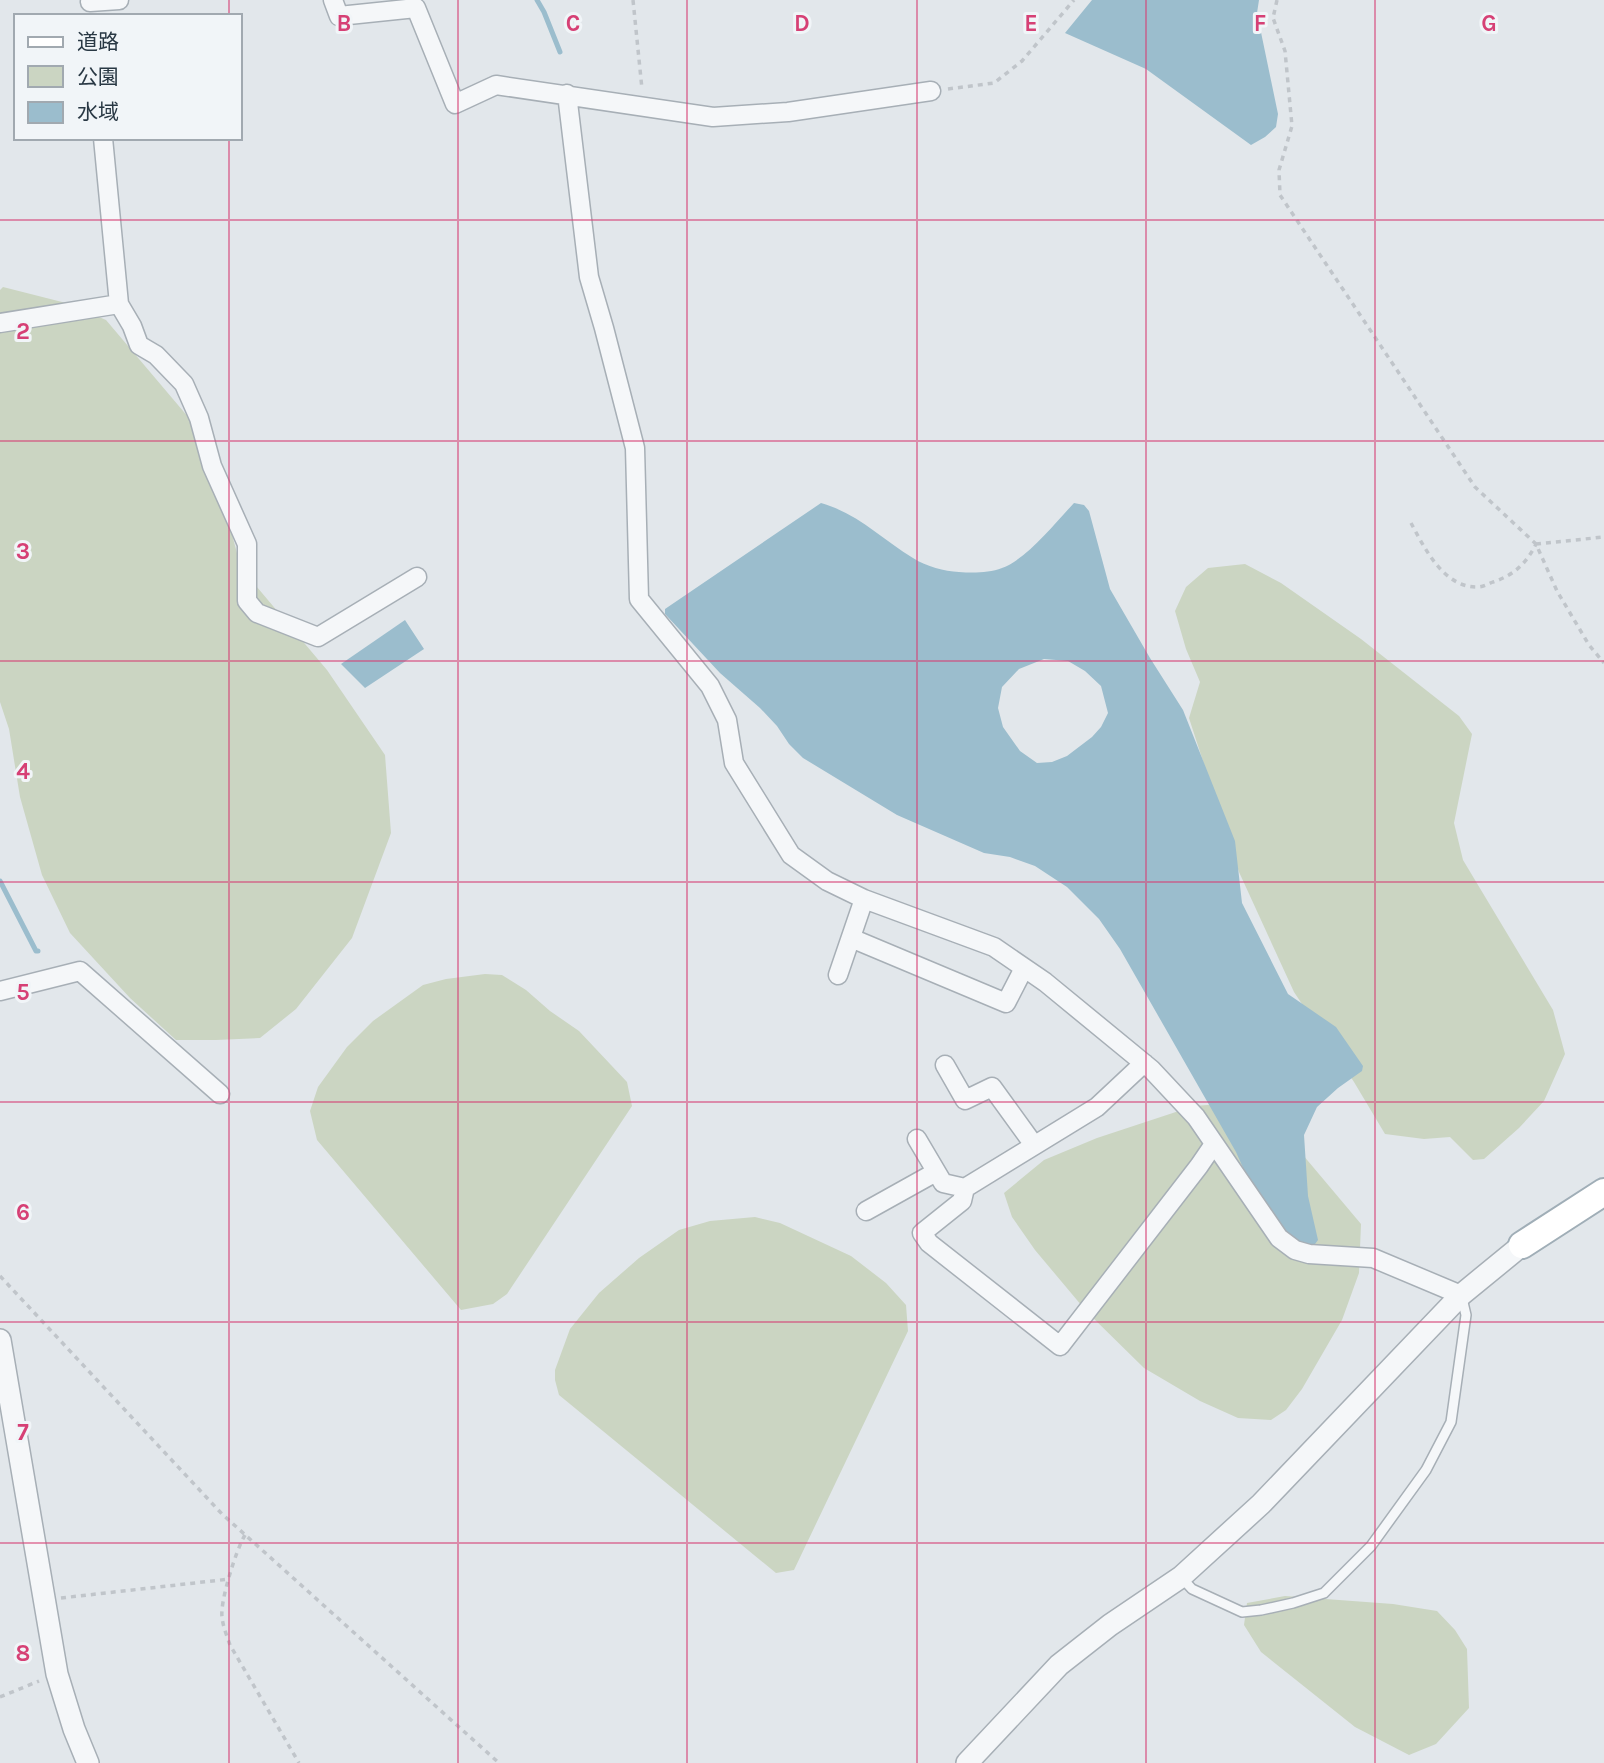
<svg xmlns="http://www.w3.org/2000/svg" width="1604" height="1763" font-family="Karla,'Noto Sans JP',sans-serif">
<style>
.green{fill:#cbd5c2}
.water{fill:#9bbdcd;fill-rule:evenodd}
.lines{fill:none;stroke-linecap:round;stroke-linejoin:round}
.stream{stroke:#9bbdcd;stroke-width:5}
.service-casing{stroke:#a7afb6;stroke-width:12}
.minor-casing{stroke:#a7afb6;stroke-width:21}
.tertiary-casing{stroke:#a7afb6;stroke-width:24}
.primary-casing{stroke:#a0aeb7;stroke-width:30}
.path{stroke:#c0c5ca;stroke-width:3.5;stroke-dasharray:5 5;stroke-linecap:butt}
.service{stroke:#f5f7f9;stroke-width:9}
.minor{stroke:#f5f7f9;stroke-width:18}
.tertiary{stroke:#f5f7f9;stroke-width:21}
.primary{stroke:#fff;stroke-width:26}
.grid{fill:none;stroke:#d64075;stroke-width:2;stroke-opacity:0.55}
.grid-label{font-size:23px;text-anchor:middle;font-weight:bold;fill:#d64075;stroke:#f1f5f8;stroke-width:6;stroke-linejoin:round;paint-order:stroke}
</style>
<rect width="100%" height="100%" fill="#e2e7eb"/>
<path class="green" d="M 3,287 L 66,303 L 106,320 L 189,418 L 212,460 L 241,568 L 327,670 L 385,755 L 391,833 L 352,938 L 296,1009 L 260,1038 L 216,1040 L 176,1040 L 130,998 L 70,933 L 42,875 L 20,797 L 9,729 L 0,702 L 0,290 Z
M 1245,564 L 1281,583 L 1361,639 L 1459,716 L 1472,734 L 1454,823 L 1463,860 L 1553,1010 L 1565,1054 L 1544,1101 L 1519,1128 L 1484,1159 L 1473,1160 L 1450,1137 L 1424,1139 L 1385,1134 L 1354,1082 L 1294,992 L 1239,872 L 1189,718 L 1200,682 L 1186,649 L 1175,611 L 1186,587 L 1208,568 Z
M 485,974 L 502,975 L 526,990 L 550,1011 L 579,1031 L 627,1082 L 632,1106 L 507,1294 L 493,1304 L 461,1310 L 317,1140 L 310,1111 L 318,1087 L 347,1047 L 373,1021 L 423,985 L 446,979 Z
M 1247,1102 L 1292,1142 L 1361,1224 L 1359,1273 L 1342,1320 L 1302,1389 L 1286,1410 L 1271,1420 L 1238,1418 L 1200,1401 L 1144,1368 L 1087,1312 L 1035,1250 L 1012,1217 L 1004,1193 L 1044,1160 L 1097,1138 L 1194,1106 Z
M 755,1217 L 780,1223 L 851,1256 L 886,1283 L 906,1305 L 908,1331 L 794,1570 L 776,1573 L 559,1395 L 555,1380 L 555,1370 L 570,1329 L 599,1293 L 639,1258 L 679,1230 L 710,1221 Z
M 1285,1596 L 1393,1604 L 1437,1611 L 1455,1630 L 1467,1649 L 1469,1708 L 1436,1744 L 1409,1755 L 1355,1727 L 1261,1652 L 1244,1625 L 1247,1603 Z"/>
<path class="water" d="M 1092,0 L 1259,0 L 1257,13 L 1278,114 L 1276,127 L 1265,137 L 1251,145 L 1146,69 L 1065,33 Z
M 821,503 C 857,513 882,539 913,558 C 927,567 944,571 959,572 C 973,573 989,573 1002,568 C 1027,559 1055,523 1074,503 L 1084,505 L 1089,511 L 1110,589 L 1150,658 L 1183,710 L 1235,841 L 1242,903 L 1288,994 L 1336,1027 L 1363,1066 L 1362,1071 L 1338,1088 L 1317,1107 L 1304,1135 L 1308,1196 L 1318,1240 L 1315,1244 L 1309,1246 L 1285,1234 L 1249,1181 L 1236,1152 L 1120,949 L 1099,919 L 1067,887 L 1035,866 L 1010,857 L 984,853 L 897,815 L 803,758 L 789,744 L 777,726 L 760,708 L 720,673 L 665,614 L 665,609 ZM 1044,659 L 1068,661 L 1085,671 L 1101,686 L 1108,713 L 1101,727 L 1092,737 L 1067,756 L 1052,762 L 1037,763 L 1020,751 L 1003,727 L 998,708 L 1002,687 L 1019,669 Z
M 405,620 L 424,649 L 365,688 L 341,664 Z"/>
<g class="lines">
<path class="stream" d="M 537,0 L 544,12 L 560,52
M 0,881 L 36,951 L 38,951"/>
<g class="service-casing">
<path id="service" d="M 1181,1577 L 1192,1589 L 1242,1612 L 1261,1610 L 1293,1603 L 1324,1593 L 1371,1546 L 1426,1470 L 1451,1422 L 1466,1315 L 1462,1298"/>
</g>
<g class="minor-casing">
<path id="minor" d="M 333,0 L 339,16 L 416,8 L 455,104 L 496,85 L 713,117 L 788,112 L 931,91
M 90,2 L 119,0
M 567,94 L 589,277 L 604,328 L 635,448 L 639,599 L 710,686 L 727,720 L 734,763 L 791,855 L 827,881 L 864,899 L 994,947 L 1045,982 L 1151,1069 L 1196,1117 L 1279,1238 L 1295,1250 L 1309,1254 L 1373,1258 L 1461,1295
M 103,138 L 119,304 L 132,326 L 139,345 L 156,355 L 184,384 L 199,418 L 212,466 L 247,544 L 247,601 L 257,613 L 318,637 L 417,577
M 0,323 L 119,304
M 851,938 L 1006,1003 L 1024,968
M 838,975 L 864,899
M 0,991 L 80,971 L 220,1094
M 945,1065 L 965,1100 L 992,1087 L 1034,1145
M 917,1139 L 943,1183 L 965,1188 L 1097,1107 L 1144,1063
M 965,1188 L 962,1201 L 922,1233 L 929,1243 L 1060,1346 L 1199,1166 L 1214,1144
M 866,1211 L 936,1172"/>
</g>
<g class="tertiary-casing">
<path id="tertiary" d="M 0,1340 L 57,1674 L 74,1729 L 88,1763
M 967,1763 L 1059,1665 L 1110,1625 L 1181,1577 L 1261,1504 L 1461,1295 L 1522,1245"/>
</g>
<g class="primary-casing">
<path id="primary" d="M 1522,1245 L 1604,1192"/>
</g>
<path class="path" d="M 633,0 L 642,89
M 1277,0 L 1273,18 L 1285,51 L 1292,126 L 1279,170 L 1280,195 L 1475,487 L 1536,544 L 1557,591 L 1589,645 L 1604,663
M 948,89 L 994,83 L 1022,61 L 1074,0
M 1411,523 C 1425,549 1444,588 1478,587 C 1483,587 1488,584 1493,582 C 1514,575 1526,564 1536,544
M 1536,544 L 1604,537
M 0,1276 L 222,1514 L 499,1763
M 245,1535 C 236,1550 220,1601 222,1617 C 223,1627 227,1636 230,1645 L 299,1763
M 61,1598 L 230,1579
M 0,1697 L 39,1681"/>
<use href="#service" class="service"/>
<use href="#minor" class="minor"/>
<use href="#tertiary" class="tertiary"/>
<use href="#primary" class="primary"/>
</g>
<path class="grid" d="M 229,0 L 229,16M 458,0 L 458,1763M 687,0 L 687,1763M 917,0 L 917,1763M 1146,0 L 1146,1763M 1375,0 L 1375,1763M 229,138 L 229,1763M 0,220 L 1604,220M 0,441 L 1604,441M 0,661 L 1604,661M 0,882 L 1604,882M 0,1102 L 1604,1102M 0,1322 L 1604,1322M 0,1543 L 1604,1543"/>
<g class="grid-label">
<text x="344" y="31">B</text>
<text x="573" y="31">C</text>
<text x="802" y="31">D</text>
<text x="1031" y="31">E</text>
<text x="1260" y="31">F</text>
<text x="1489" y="31">G</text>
<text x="23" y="339">2</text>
<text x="23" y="559">3</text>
<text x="23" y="779">4</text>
<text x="23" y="1000">5</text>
<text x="23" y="1220">6</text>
<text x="23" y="1440">7</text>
<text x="23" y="1661">8</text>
</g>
<rect x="14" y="14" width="228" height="126" fill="#f1f5f8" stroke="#a1a9b0" stroke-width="2"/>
<rect x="28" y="37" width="35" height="10" fill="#ffffff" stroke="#a1a9b0" stroke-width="2"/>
<text x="77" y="49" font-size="21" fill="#293844">道路</text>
<rect x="28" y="66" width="35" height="21" fill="#cbd5c2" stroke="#a1a9b0" stroke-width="2"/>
<text x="77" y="84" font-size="21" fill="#293844">公園</text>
<rect x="28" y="102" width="35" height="21" fill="#9bbdcd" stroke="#a1a9b0" stroke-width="2"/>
<text x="77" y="119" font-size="21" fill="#293844">水域</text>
</svg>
